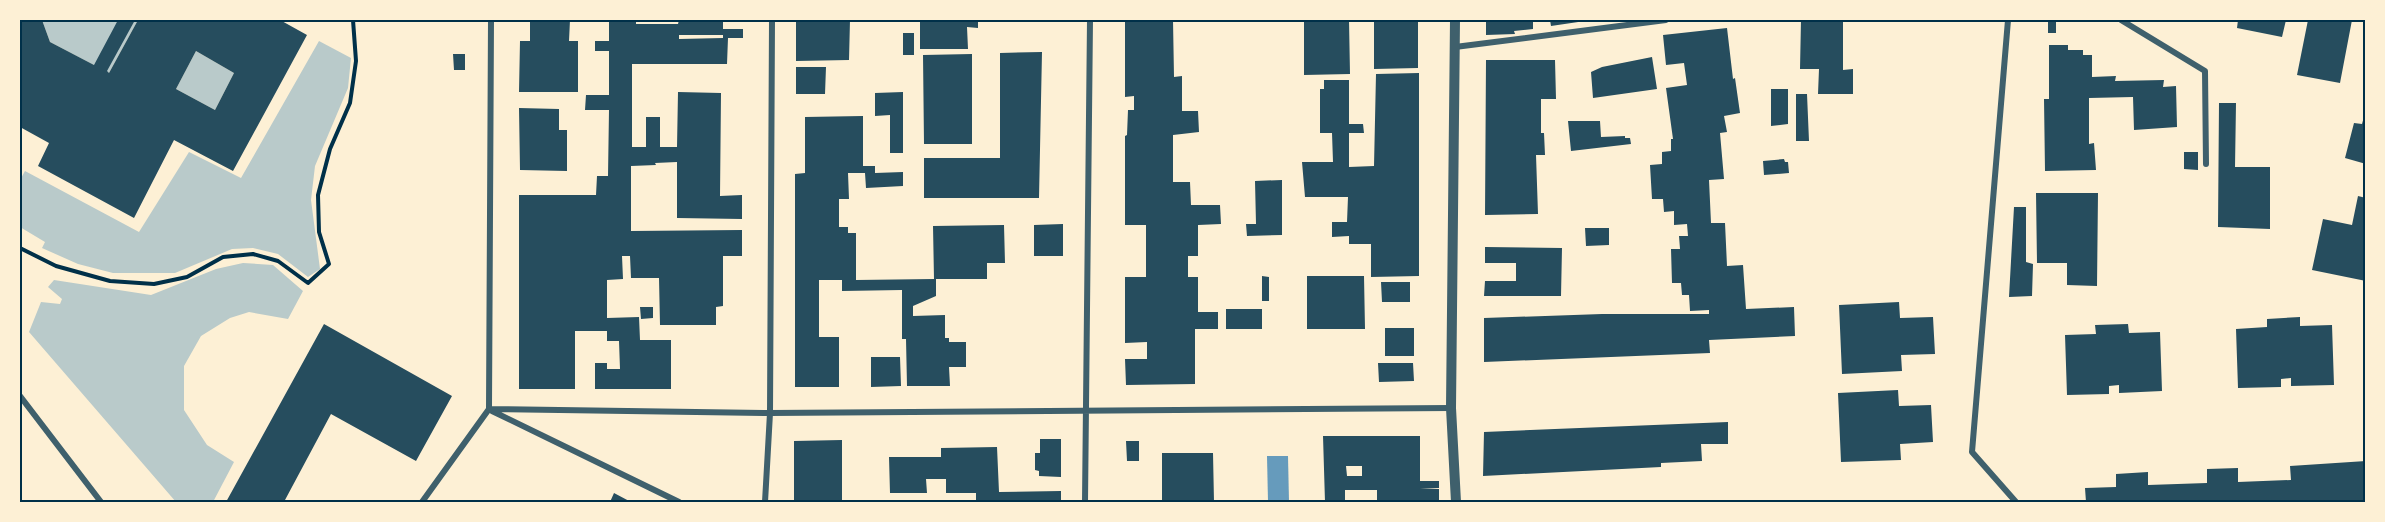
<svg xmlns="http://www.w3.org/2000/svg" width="2385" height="522" font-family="'Varela Round',sans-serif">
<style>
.green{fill:#b9caca}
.water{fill:#669bbc}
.building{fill:#264d5e;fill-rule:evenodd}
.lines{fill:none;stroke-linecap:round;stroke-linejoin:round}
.path{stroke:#003049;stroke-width:4}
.minor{stroke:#3f606c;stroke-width:6}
.tertiary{stroke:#3f606c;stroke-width:10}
.neatline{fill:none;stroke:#003049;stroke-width:2}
</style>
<rect width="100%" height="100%" fill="#fdf0d5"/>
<path class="green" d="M 42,20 L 138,20 L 109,73 L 50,42 Z
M 319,41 L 351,58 L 348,88 L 315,166 L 311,200 L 320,269 L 308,277 L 278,254 L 253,248 L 232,249 L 175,273 L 113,273 L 78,264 L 42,248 L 45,242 L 20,227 L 20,180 L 25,171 L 139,232 L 189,152 L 241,178 Z
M 196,51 L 234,73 L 215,110 L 176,89 Z
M 243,263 L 273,265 L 303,291 L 288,319 L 249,312 L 230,318 L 201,336 L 184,366 L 184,410 L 207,445 L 234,462 L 213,502 L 176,502 L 29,332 L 41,302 L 60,304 L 62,299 L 48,287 L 54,280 L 151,295 L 216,269 Z"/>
<path class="water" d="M 1267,456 L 1288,456 L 1289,502 L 1268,502 Z"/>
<path class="building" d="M 20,20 L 42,20 L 50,42 L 94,65 L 118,20 L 135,20 L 107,71 L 109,73 L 138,20 L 280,20 L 307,35 L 233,171 L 174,140 L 134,218 L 38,166 L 49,143 L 20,127 ZM 196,51 L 234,73 L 215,110 L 176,89 Z
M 530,20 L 570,20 L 569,41 L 578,41 L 578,92 L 519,92 L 520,41 L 530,41 Z
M 609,20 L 636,20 L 636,24 L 678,24 L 679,20 L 723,20 L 723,29 L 743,29 L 743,38 L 728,38 L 727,64 L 632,64 L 632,147 L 646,147 L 646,117 L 660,117 L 660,147 L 677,147 L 678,92 L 721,93 L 720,196 L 742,195 L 742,219 L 677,218 L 677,162 L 655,163 L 656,165 L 631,166 L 631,231 L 742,230 L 742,256 L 723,256 L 723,306 L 716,307 L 716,325 L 660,325 L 659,278 L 631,278 L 630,256 L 622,256 L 623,279 L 607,280 L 607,318 L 639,317 L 640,340 L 671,340 L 671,389 L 595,389 L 595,363 L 607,363 L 607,369 L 620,369 L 619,341 L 607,341 L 607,331 L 575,331 L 575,389 L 519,389 L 519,195 L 596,195 L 597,176 L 608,176 L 609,110 L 585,110 L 586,95 L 609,95 L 609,51 L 595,51 L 595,41 L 609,41 ZM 679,35 L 723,35 L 723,38 L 679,39 Z
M 796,20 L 850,20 L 849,60 L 796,61 Z
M 920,20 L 978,20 L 978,28 L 967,27 L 968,49 L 920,49 Z
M 1125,20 L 1173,20 L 1174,77 L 1182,76 L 1182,111 L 1198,111 L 1199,132 L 1173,135 L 1173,182 L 1190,182 L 1191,205 L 1220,205 L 1221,224 L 1198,225 L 1198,256 L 1188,256 L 1188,277 L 1198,277 L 1198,312 L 1218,312 L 1218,329 L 1195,329 L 1195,384 L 1126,385 L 1125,359 L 1147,359 L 1147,342 L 1125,343 L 1125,277 L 1146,277 L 1146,225 L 1125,225 L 1125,136 L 1127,135 L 1128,110 L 1134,110 L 1134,96 L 1125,97 Z
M 1304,20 L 1349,20 L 1350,74 L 1304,75 Z
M 1374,20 L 1418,20 L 1418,68 L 1374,69 Z
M 1486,20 L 1533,20 L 1533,29 L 1514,31 L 1515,34 L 1486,35 Z
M 1550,20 L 1585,20 L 1585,21 L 1551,26 Z
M 1801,20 L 1843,20 L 1843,70 L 1853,69 L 1853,94 L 1818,94 L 1819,69 L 1800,69 Z
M 2048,20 L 2056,20 L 2056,33 L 2048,33 Z
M 2238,20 L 2286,20 L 2282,37 L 2237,28 Z
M 2308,20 L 2334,22 L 2335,20 L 2352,20 L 2340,83 L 2297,75 Z
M 1727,28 L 1733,79 L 1735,78 L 1740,113 L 1724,116 L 1727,132 L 1720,133 L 1724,179 L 1709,180 L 1711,223 L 1725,223 L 1727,266 L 1743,265 L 1746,309 L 1794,307 L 1795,336 L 1709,340 L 1710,353 L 1484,362 L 1484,318 L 1602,314 L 1709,314 L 1709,310 L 1690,311 L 1689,295 L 1682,295 L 1681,283 L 1672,283 L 1671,249 L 1680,249 L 1679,236 L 1688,236 L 1687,224 L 1674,225 L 1674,211 L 1664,212 L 1663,199 L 1652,199 L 1650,165 L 1662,164 L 1662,152 L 1671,151 L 1671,139 L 1673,139 L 1666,88 L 1687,85 L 1684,63 L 1666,65 L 1663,35 Z
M 903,33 L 914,33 L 914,55 L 903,55 Z
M 2049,45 L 2068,45 L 2068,50 L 2083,50 L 2083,55 L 2092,55 L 2092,77 L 2116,76 L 2115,81 L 2164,80 L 2163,87 L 2176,86 L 2177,127 L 2134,130 L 2133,97 L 2089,98 L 2089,144 L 2094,143 L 2096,170 L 2045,171 L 2044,99 L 2049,99 Z
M 1042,52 L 1039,198 L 924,198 L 924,158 L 1000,158 L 1000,53 Z
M 453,54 L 465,54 L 465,70 L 454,70 Z
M 972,54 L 972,144 L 924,144 L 923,55 Z
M 1652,57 L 1657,89 L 1593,98 L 1591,72 L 1602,67 Z
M 1486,60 L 1555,60 L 1556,99 L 1541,99 L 1541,133 L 1544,133 L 1545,155 L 1536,155 L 1538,214 L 1485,215 Z
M 796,67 L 826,67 L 825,94 L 796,94 Z
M 1419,73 L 1419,276 L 1371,277 L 1371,244 L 1349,244 L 1349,236 L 1332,237 L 1332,222 L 1347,222 L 1348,197 L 1305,197 L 1302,162 L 1333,162 L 1332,133 L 1320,133 L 1320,89 L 1324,89 L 1324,80 L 1349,80 L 1349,124 L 1363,124 L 1364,133 L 1349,133 L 1349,167 L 1374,166 L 1376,74 Z
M 1771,89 L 1788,89 L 1788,124 L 1771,126 Z
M 903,92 L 903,153 L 890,153 L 890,115 L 875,116 L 875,93 Z
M 1796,94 L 1807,94 L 1809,141 L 1796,141 Z
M 2219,103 L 2236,103 L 2235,167 L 2270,167 L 2270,229 L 2218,227 Z
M 519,108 L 559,109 L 559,130 L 567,130 L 567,171 L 520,170 Z
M 2365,113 L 2366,113 L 2366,164 L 2345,158 L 2354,123 L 2362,124 Z
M 863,116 L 863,166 L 875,166 L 875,173 L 903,172 L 903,186 L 866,188 L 865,173 L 848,173 L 849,199 L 839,199 L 839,227 L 848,227 L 848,233 L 856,233 L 856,280 L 934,279 L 933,226 L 1004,225 L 1005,263 L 987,263 L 987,279 L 936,279 L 936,296 L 913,306 L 913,316 L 945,315 L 945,338 L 949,338 L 949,342 L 966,342 L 966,367 L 949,367 L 950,386 L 907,386 L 906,339 L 902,339 L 902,290 L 842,291 L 842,280 L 819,280 L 819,337 L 839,337 L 839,387 L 795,387 L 795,174 L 805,173 L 805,117 Z
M 1568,121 L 1600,121 L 1601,137 L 1625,136 L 1625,138 L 1630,138 L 1631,144 L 1571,151 Z
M 2184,152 L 2198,152 L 2198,170 L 2184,169 Z
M 1784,159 L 1785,162 L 1788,162 L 1789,173 L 1764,175 L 1763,161 Z
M 1282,180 L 1282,235 L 1247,236 L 1246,224 L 1256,224 L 1255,181 Z
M 2036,193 L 2098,193 L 2097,286 L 2067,285 L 2067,263 L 2037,263 Z
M 2358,196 L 2366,198 L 2366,281 L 2312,270 L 2323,219 L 2352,225 Z
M 2014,207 L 2026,207 L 2026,262 L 2033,264 L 2032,296 L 2009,297 Z
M 1063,224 L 1063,256 L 1034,256 L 1034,225 Z
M 1585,228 L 1609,228 L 1609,245 L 1586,246 Z
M 1485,247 L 1562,248 L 1561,296 L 1484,296 L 1485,281 L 1516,281 L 1516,263 L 1485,263 Z
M 1262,276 L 1269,277 L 1269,301 L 1262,301 Z
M 1307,276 L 1364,276 L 1365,329 L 1307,329 Z
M 1381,282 L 1410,282 L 1410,302 L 1382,302 Z
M 1899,302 L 1900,318 L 1933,317 L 1935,354 L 1901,355 L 1902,371 L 1842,374 L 1839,305 Z
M 640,307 L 653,307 L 653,318 L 641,319 Z
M 1226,309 L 1262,309 L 1262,329 L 1226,329 Z
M 2300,317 L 2300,326 L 2332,325 L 2334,385 L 2291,386 L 2291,378 L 2281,379 L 2281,387 L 2238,388 L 2236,329 L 2267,327 L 2267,319 Z
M 324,324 L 452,396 L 416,461 L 331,414 L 285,500 L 288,502 L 226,502 Z
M 2128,324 L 2129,333 L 2160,332 L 2162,391 L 2119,393 L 2119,385 L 2109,386 L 2109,394 L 2067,395 L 2065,335 L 2096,334 L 2095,325 Z
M 1385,328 L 1414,328 L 1414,356 L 1385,356 Z
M 871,357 L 900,357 L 901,386 L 871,387 Z
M 1378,363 L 1413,363 L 1414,381 L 1379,382 Z
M 1898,390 L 1899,406 L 1931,405 L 1933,442 L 1900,444 L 1901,460 L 1841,462 L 1838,393 Z
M 1728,422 L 1728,444 L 1701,444 L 1702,461 L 1661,463 L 1661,467 L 1483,476 L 1484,432 Z
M 1323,436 L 1420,436 L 1420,481 L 1439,481 L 1439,488 L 1420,489 L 1439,489 L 1439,502 L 1377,502 L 1377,490 L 1345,490 L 1345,502 L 1325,502 ZM 1346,466 L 1362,466 L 1362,476 L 1347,476 Z
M 1040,439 L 1061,439 L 1061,477 L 1039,476 L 1039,471 L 1035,470 L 1035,453 L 1040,453 Z
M 842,440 L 842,502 L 794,502 L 794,441 Z
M 1126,441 L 1139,441 L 1139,461 L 1127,461 Z
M 997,447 L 999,492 L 1061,491 L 1061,502 L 976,502 L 976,493 L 946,493 L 946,479 L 926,479 L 927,493 L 890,493 L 889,457 L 941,457 L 941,448 Z
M 1162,453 L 1213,453 L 1214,502 L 1162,502 Z
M 2366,461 L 2366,502 L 2086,502 L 2085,488 L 2116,487 L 2116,474 L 2148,472 L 2148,485 L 2207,483 L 2207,469 L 2238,468 L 2238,482 L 2291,480 L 2290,466 Z
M 614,493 L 631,502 L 610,502 Z"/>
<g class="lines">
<path class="path" d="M 20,248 L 56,266 L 110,281 L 154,284 L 187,277 L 223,257 L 253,254 L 278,261 L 308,283 L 329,264 L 319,232 L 318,195 L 330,149 L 350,103 L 356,61 L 353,20"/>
<path class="minor" d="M 2008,20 L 1972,452 L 2016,502
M 2121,20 L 2205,71 L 2206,164
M 1455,47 L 1666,20
M 20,396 L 101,502
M 489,409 L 770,413 L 1451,408
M 492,411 L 679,502
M 422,502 L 489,409 L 491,20
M 765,502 L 770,413 L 772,20
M 1085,502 L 1090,20"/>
<path class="tertiary" d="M 1455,20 L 1451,408 L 1456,502"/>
</g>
<rect width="2385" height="522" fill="none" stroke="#fdf0d5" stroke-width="42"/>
<rect x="21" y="21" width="2343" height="480" class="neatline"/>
</svg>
